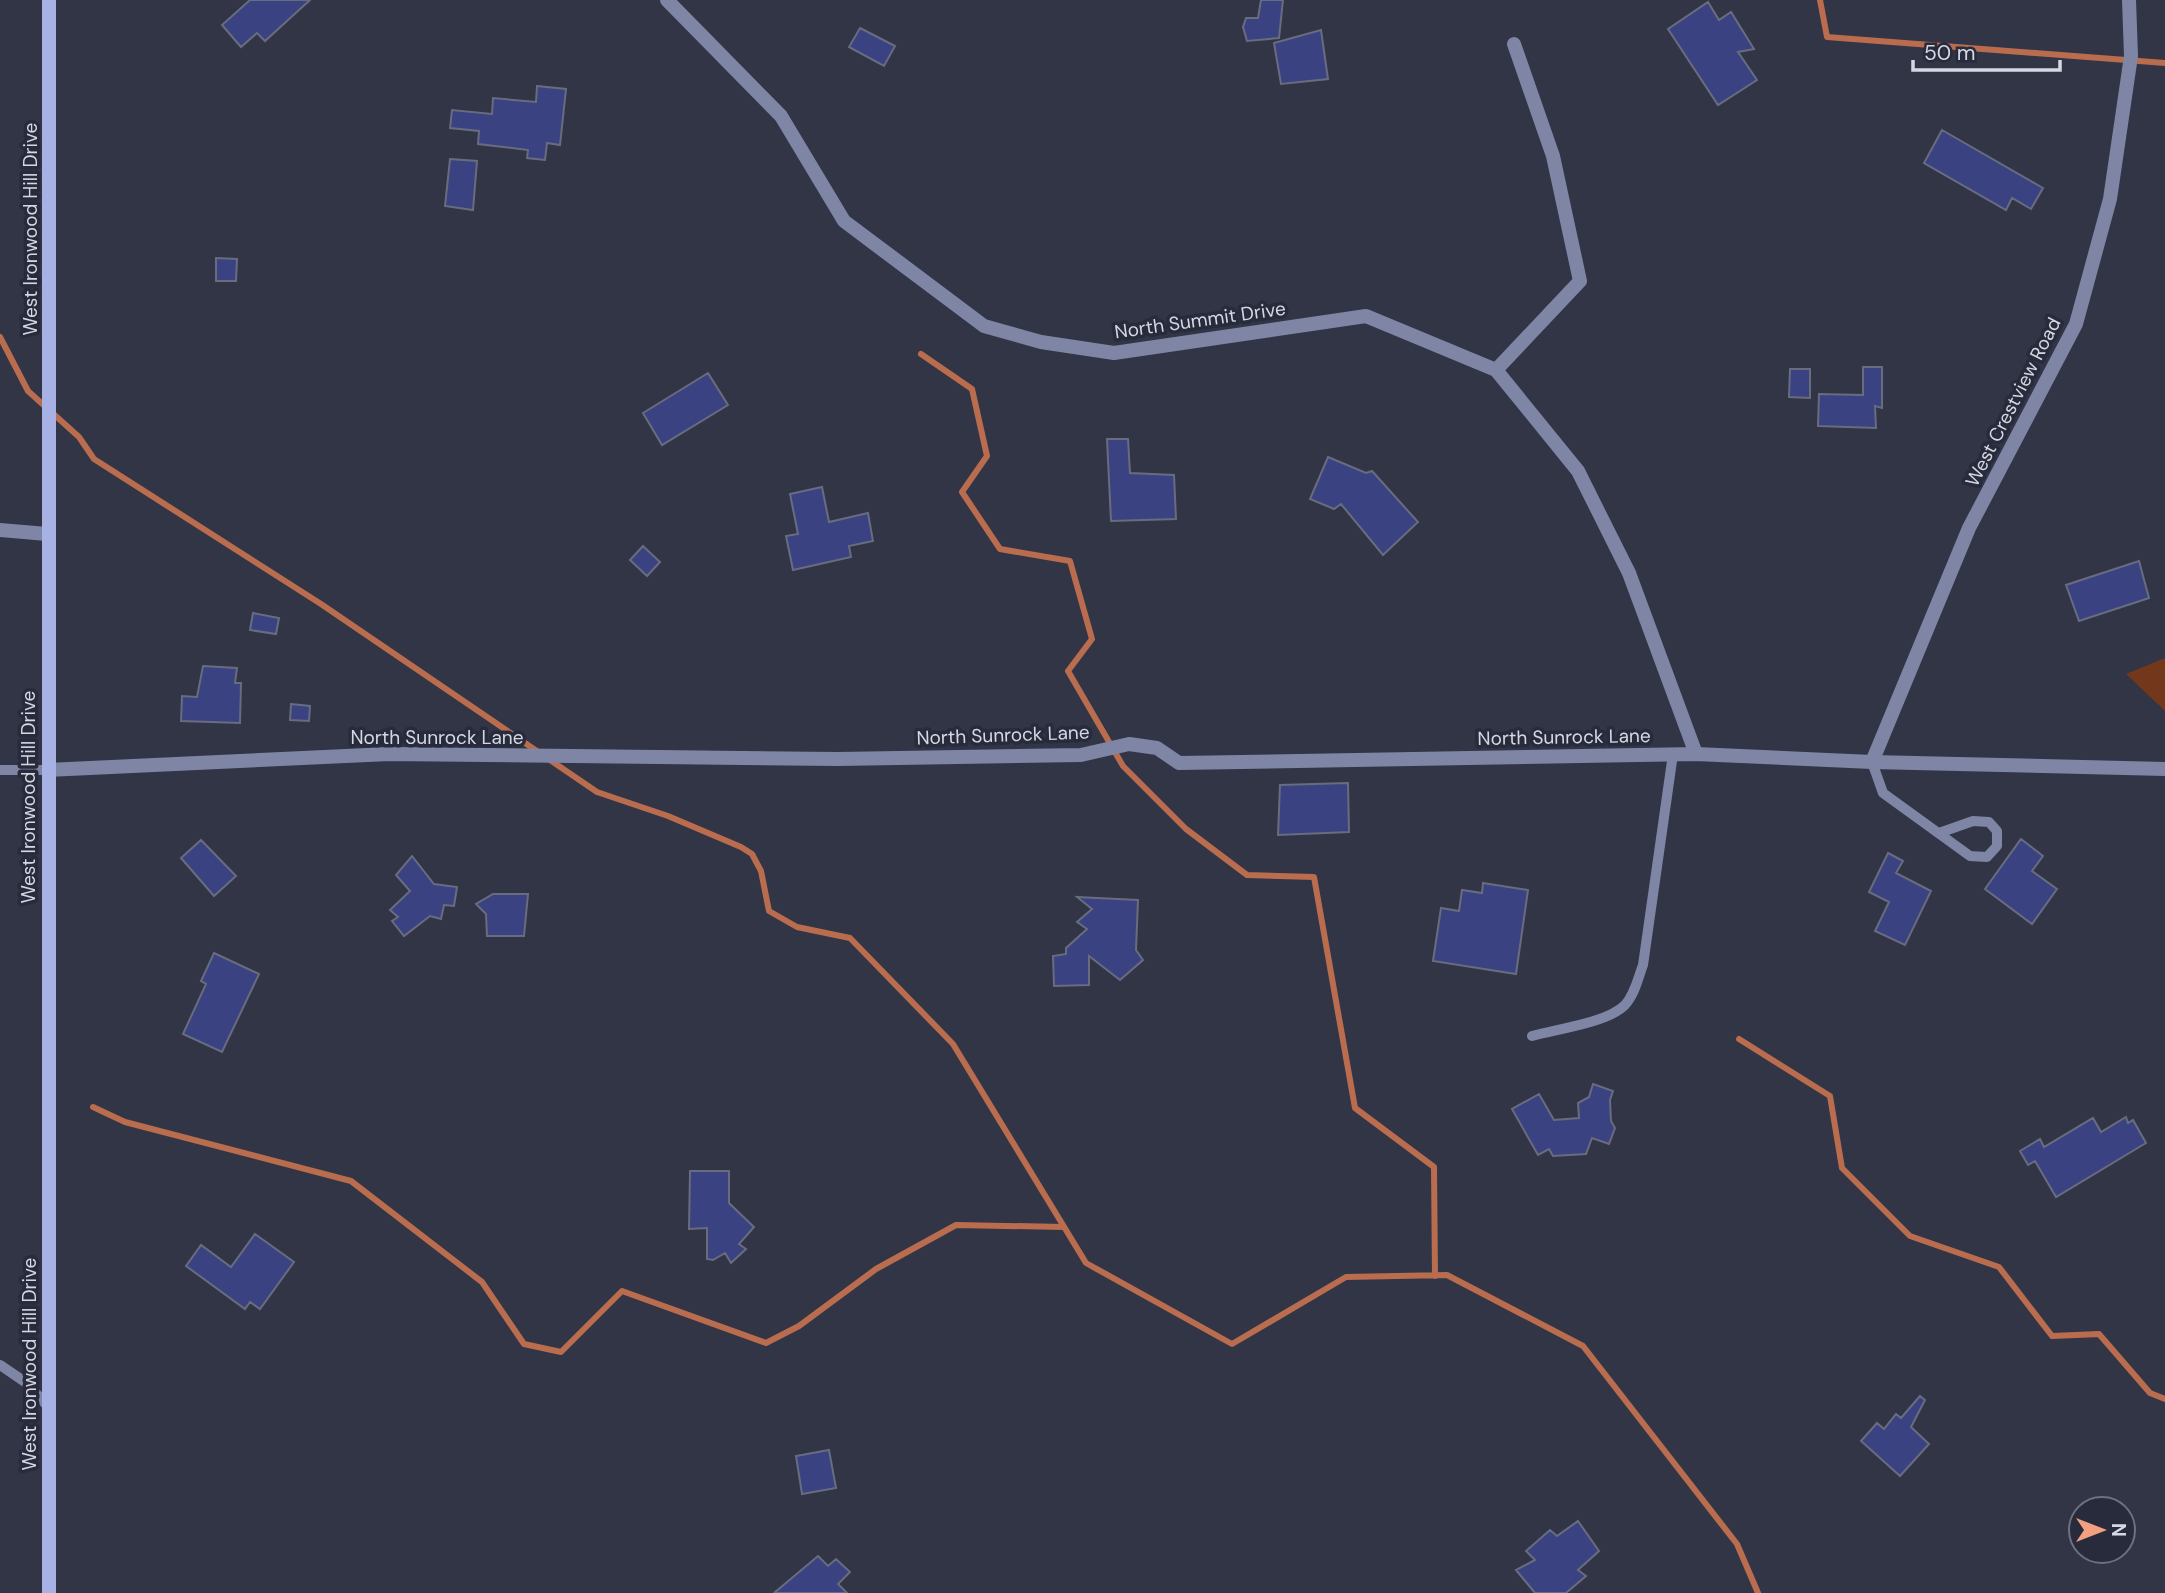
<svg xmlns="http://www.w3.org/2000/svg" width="2165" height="1593" font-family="'DM Sans',sans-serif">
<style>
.green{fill:#73371c}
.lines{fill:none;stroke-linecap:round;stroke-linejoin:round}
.stream{stroke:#b96d4e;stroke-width:6}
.building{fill:#3b4282;stroke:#686c7f;stroke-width:2}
.lane{stroke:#7f85a5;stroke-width:10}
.street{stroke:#7f85a5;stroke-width:14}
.secondary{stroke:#a8b1e3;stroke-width:14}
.labels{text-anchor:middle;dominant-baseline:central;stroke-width:7;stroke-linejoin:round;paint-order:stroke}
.street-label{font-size:19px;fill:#d5d8e3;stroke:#282b3c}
</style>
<rect width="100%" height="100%" fill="#323546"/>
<path class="green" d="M 2165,658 L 2165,711 L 2126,674 Z"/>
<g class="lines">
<path class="stream" d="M 1820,0 L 1827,37 L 2165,63
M 0,337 L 28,391 L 79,437 L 94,459 L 321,604 L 597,792 L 668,816 L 741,847 L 752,854 L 761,871 L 769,911 L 797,927 L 850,938 L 953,1044 L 1086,1263 L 1232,1344 L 1346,1277 L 1447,1275 L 1583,1346 L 1737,1544 L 1758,1593
M 921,354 L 972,389 L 987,456 L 962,492 L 1000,549 L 1070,561 L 1092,639 L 1068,671 L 1123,766 L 1186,829 L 1247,875 L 1314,877 L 1355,1108 L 1434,1167 L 1435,1276
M 1739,1039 L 1830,1096 L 1842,1168 L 1910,1236 L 1999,1267 L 2052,1336 L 2099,1334 L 2150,1393 L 2165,1399
M 93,1107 L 125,1122 L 351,1181 L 482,1282 L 524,1344 L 561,1352 L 622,1291 L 766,1343 L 799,1326 L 876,1269 L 956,1225 L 1064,1227"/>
</g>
<path class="building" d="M 250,0 L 310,0 L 265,41 L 257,33 L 241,47 L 222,25 Z
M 1261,0 L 1283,0 L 1279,38 L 1247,41 L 1243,27 L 1246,18 L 1258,18 Z
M 1708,2 L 1719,20 L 1731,12 L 1754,49 L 1738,52 L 1757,80 L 1718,105 L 1668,29 Z
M 860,28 L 895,46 L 884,66 L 849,47 Z
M 1321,30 L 1328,79 L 1281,84 L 1274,43 Z
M 537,86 L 566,89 L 560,145 L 547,143 L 545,160 L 527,158 L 528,150 L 478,144 L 479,131 L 450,128 L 452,110 L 492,114 L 493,98 L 536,102 Z
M 1942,130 L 2043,188 L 2031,209 L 2012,198 L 2006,210 L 1924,163 Z
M 450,159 L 477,161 L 473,210 L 445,206 Z
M 216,258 L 237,259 L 236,281 L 216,281 Z
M 1863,367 L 1882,367 L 1882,408 L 1875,406 L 1876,428 L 1818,426 L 1819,394 L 1863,395 Z
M 1790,369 L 1810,369 L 1810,398 L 1789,397 Z
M 708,373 L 728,405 L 662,445 L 643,413 Z
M 1107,439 L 1128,439 L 1130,473 L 1174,475 L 1176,519 L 1111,521 Z
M 1328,457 L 1366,473 L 1372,471 L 1418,522 L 1383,555 L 1341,504 L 1334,509 L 1310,499 Z
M 822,487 L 829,522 L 868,513 L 873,541 L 849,546 L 851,557 L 793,570 L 786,536 L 798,534 L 790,494 Z
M 643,546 L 660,562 L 647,576 L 630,560 Z
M 2139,561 L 2149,598 L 2079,621 L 2066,585 Z
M 253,613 L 279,618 L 276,634 L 250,630 Z
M 203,666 L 237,668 L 235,683 L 241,683 L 240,723 L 181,721 L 182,696 L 197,697 Z
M 291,704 L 310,706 L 309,721 L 290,720 Z
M 1348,783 L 1349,832 L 1278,835 L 1280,785 Z
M 2021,839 L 2043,856 L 2032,871 L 2057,889 L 2032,924 L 1985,889 Z
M 201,840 L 236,876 L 214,896 L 181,858 Z
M 1888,853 L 1903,861 L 1896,873 L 1931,891 L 1905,945 L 1875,931 L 1889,902 L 1869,892 Z
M 412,856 L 434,884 L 457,887 L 454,906 L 444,905 L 441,919 L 430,916 L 404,936 L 392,921 L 398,917 L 390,910 L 410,891 L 396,875 Z
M 1483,883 L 1528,890 L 1516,974 L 1433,961 L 1441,908 L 1459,911 L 1462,890 L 1482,893 Z
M 493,894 L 528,894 L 524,936 L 487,936 L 486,914 L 476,904 Z
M 1077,897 L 1138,900 L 1136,950 L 1143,960 L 1120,980 L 1089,956 L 1089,985 L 1054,986 L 1053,956 L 1066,954 L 1066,948 L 1087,929 L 1077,922 L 1092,909 Z
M 214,953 L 259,974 L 222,1052 L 183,1034 L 206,984 L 201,981 Z
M 1593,1084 L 1613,1091 L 1610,1100 L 1611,1121 L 1615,1128 L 1609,1144 L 1592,1138 L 1586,1154 L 1553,1156 L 1549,1149 L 1538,1155 L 1512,1109 L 1539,1094 L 1554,1120 L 1579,1118 L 1578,1103 L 1589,1097 Z
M 2126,1117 L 2128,1123 L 2133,1120 L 2146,1143 L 2056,1197 L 2035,1161 L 2028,1165 L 2020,1151 L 2040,1139 L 2044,1147 L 2093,1118 L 2101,1132 Z
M 690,1171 L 729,1171 L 729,1203 L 754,1227 L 739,1244 L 746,1249 L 731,1263 L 725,1253 L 713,1260 L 707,1259 L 707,1228 L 689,1229 Z
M 255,1234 L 294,1262 L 260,1309 L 250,1302 L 245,1309 L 186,1266 L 201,1245 L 231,1267 Z
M 1920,1396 L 1925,1400 L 1911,1427 L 1929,1444 L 1900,1476 L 1861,1441 L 1877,1423 L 1884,1429 L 1896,1414 L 1901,1418 Z
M 829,1450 L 836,1488 L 802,1494 L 796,1456 Z
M 1578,1521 L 1599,1551 L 1578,1570 L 1586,1576 L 1566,1593 L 1535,1593 L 1516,1570 L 1535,1560 L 1526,1551 L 1550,1530 L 1557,1536 Z
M 818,1556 L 828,1566 L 836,1559 L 850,1572 L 838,1584 L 847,1593 L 774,1593 Z"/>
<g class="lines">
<path class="lane" d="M 1872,762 L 1883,793 L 1970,856 L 1987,857 L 1997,846 L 1997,831 L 1989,822 L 1973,821 L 1939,833
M 0,770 L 47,770
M 1532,1036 C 1557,1029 1607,1023 1625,1005 C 1635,994 1638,978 1643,965 L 1673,754
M 0,1365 L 28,1384 L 49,1408"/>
<path class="street" d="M 667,0 L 781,116 L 844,221 L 984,326 L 1041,342 L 1114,353 L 1366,316 L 1496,370
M 1514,44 L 1553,156 L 1580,281 L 1496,370 L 1578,471 L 1629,573 L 1696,754
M 0,530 L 47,534
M 1872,762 L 1969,528 L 2076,324 L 2110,199 L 2131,56 L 2129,0
M 47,770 L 389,754 L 838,759 L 1081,755 L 1129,744 L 1157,748 L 1179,763 L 1696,754 L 1872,762 L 2165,769"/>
<path class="secondary" d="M 49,1593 L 49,0"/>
</g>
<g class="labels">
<g class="street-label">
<text transform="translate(30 229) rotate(-90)">West Ironwood Hill Drive</text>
<text transform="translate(1200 320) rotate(-8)">North Summit Drive</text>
<text transform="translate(2013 402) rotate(-63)">West Crestview Road</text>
<text transform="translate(1003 735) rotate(-2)">North Sunrock Lane</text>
<text x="437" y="737">North Sunrock Lane</text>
<text transform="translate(1564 737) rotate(-1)">North Sunrock Lane</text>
<text transform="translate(28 797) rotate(-90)">West Ironwood Hill Drive</text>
<text transform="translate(29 1364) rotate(-90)">West Ironwood Hill Drive</text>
</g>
</g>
<g transform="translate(2102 1530) rotate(90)"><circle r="33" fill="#282b3c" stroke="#6d707f" stroke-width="2"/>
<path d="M0-5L12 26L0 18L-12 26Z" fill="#f2a07f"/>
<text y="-10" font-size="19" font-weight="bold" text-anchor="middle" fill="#d5d8e3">N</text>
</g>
<path d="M1913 60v10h147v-10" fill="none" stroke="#d5d8e3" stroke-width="3.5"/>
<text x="1924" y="60" font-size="21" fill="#d5d8e3" stroke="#282b3c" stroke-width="5" paint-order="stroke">50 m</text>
</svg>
